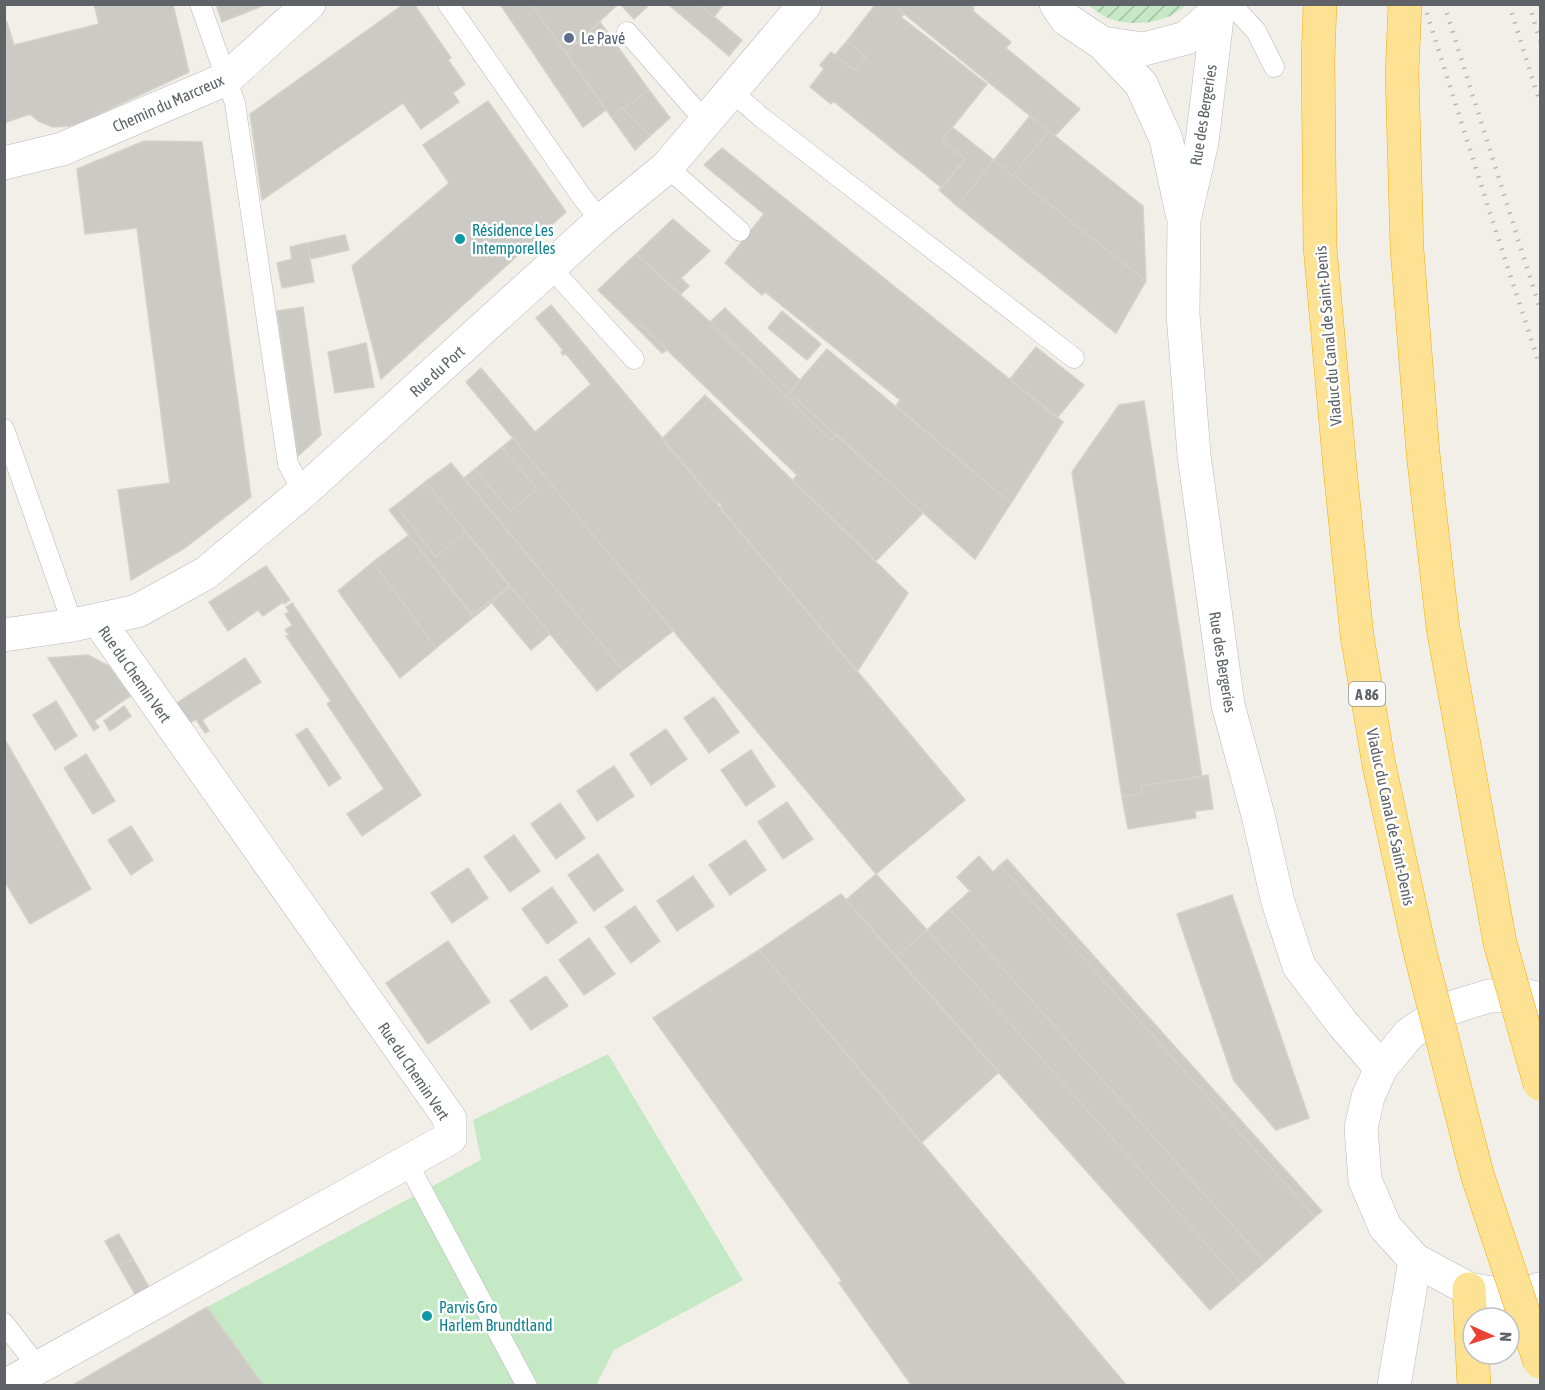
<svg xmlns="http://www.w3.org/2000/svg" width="1545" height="1390" font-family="'Asap Condensed',sans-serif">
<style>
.grass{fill:#c5e8c5}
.garden{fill:url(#garden-furrows)}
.building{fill:#cccac5;stroke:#d6d1c6;stroke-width:1.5}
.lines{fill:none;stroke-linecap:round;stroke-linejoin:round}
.lane-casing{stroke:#b5b8bc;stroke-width:21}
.street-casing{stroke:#b5b8bc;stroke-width:34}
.secondary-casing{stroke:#b6babf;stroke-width:34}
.highway-casing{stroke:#f9ab00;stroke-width:34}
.lane{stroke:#fff;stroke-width:20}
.street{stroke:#fff;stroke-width:33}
.secondary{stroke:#fff;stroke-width:33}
.highway{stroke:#fde293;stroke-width:33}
.rail{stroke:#b6b7b8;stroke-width:4.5;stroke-dasharray:1.5 8;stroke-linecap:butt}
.highway-bridge-casing{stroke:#f9ab00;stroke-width:34;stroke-linecap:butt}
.highway-bridge{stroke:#fde293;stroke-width:33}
.service-dot{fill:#5c6f8a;stroke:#fff;stroke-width:2}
.culture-dot{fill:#0f9aa8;stroke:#fff;stroke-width:2}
.labels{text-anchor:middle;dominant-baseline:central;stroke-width:5;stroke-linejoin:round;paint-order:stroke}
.shield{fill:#fff;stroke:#8f9295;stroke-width:1.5}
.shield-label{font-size:15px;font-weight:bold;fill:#5f6368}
.service-label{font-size:16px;fill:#4e5e75;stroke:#fff;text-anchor:start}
.street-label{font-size:16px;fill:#5f6368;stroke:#fff}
.culture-label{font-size:16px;fill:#0d838f;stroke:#fff;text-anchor:start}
</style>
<defs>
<pattern id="garden-furrows" width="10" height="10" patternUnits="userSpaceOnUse" patternTransform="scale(1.5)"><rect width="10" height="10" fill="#c5e8c5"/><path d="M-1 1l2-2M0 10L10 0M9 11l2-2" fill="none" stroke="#a3c0a4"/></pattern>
</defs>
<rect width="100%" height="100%" fill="#f1efe8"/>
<path class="grass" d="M 608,1054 L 743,1280 L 614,1350 L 597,1383 L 598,1385 L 264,1385 L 207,1307 L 481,1160 L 473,1120 Z"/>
<path class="garden" d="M 1088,5 L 1186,5 C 1169,23 1131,28 1108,18 C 1101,15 1094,9 1088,5 Z"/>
<path class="building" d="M 94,4 L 173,4 L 189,72 L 82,122 L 69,126 L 53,127 L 40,122 L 30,114 L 4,123 L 4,23 L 7,22 L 14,45 L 99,24 Z
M 216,4 L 267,4 L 222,22 Z
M 404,4 L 414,4 L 451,58 L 448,60 L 465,84 L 453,93 L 459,102 L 421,129 L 403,103 L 262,200 L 250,114 Z
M 500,4 L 531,4 L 606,110 L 583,127 Z
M 531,4 L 618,4 L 566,53 Z
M 620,4 L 650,4 L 634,19 Z
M 668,4 L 699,4 L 742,40 L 729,56 Z
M 699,4 L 724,4 L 714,17 Z
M 876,4 L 892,4 L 904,14 L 901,17 L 987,84 L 942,140 L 965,159 L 942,188 L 833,101 L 831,104 L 810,87 L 824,69 L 820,65 L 831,52 L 854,70 L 866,57 L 847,41 Z
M 892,4 L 969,4 L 974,8 L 973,11 L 1011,42 L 1006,48 L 1080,109 L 1055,136 Z
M 600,22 L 649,90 L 623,109 L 621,107 L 612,118 L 566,53 Z
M 847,41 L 866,57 L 854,70 L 835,55 Z
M 649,90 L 670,118 L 650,136 L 623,109 Z
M 488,101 L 566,212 L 381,379 L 352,266 L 449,183 L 423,145 Z
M 621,107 L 650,136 L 635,150 L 612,118 Z
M 1030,116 L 1049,131 L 1013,175 L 994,160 Z
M 952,127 L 994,160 L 957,206 L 939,190 L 965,159 L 942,140 Z
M 1049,131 L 1143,206 L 1146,281 L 1013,175 Z
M 144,141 L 202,142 L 251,497 L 185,548 L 131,580 L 118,490 L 170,483 L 137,228 L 85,234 L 77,169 Z
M 722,148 L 1063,422 L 1011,503 L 896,406 L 900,400 L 765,292 L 762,295 L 725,263 L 764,214 L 704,165 Z
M 994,160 L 1146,281 L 1116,333 L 957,206 Z
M 673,219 L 710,251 L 681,278 L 689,286 L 681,294 L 636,254 Z
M 345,235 L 349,250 L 310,259 L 307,243 Z
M 307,243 L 314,282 L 282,288 L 277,263 L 292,259 L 290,247 Z
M 636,254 L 710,322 L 831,440 L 837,435 L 923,513 L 876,561 L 793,480 L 797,475 L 640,324 L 637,328 L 598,290 Z
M 551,305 L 965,800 L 876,874 L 466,382 L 481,368 L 535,432 L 591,384 L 566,354 L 563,355 L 561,352 L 563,350 L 536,318 Z
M 303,307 L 321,435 L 298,456 L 277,311 Z
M 725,308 L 800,380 L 789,393 L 836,435 L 831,440 L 710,322 Z
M 782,311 L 821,344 L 807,360 L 768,328 Z
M 640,324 L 667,350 L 662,353 L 637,328 Z
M 366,343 L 374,387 L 335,393 L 328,352 Z
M 1036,347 L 1084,385 L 1057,418 L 1010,379 Z
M 827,349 L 1011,503 L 975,559 L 789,393 Z
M 705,395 L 908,593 L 857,672 L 721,509 L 721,503 L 716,503 L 662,439 Z
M 1144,401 L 1202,777 L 1141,786 L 1142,793 L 1122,797 L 1072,472 L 1119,405 Z
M 513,438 L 673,631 L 623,670 L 464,478 L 475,469 L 510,511 L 537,489 L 502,447 Z
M 502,447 L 537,489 L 510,511 L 475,469 Z
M 451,463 L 623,670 L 597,691 L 425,482 Z
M 425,482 L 466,532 L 436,557 L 396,505 Z
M 396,505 L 436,557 L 466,532 L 509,586 L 476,612 L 470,613 L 389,510 Z
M 409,535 L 474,617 L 436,648 L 373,562 Z
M 373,562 L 436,648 L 400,678 L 338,591 Z
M 266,566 L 290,600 L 284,604 L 283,602 L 263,616 L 258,610 L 228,631 L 209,602 Z
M 509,586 L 511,587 L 474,617 L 470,613 L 476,612 Z
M 511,587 L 550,634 L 531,650 L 492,603 Z
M 292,603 L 421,795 L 362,836 L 347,814 L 384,789 L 327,704 L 331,701 L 286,636 L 289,635 L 285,630 L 292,625 L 285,614 L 289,612 L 286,607 Z
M 88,655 L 109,666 L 130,696 L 94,721 L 99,727 L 94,731 L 48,658 Z
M 245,658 L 261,682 L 202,720 L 209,731 L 205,733 L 196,719 L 185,726 L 171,707 Z
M 714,697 L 739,732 L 709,753 L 684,718 Z
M 56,701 L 77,736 L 55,750 L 33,715 Z
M 124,706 L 131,716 L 110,731 L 104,721 Z
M 307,728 L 341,778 L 329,786 L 296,735 Z
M 666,729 L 687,759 L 651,785 L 630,754 Z
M 4,738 L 91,889 L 30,924 L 4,880 Z
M 751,750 L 775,786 L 746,806 L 721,770 Z
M 86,754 L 115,801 L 93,814 L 64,768 Z
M 614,766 L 634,796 L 597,821 L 577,791 Z
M 1208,775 L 1213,809 L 1195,811 L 1196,818 L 1128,829 L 1122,797 L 1142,793 L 1141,786 Z
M 787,802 L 813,839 L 783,859 L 758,822 Z
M 560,803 L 585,838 L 556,859 L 531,824 Z
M 131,826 L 153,860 L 131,875 L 108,840 Z
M 514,835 L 540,871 L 510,892 L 484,857 Z
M 745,840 L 766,870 L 730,895 L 709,865 Z
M 598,854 L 623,890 L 594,911 L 568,875 Z
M 979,856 L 993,872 L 1000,865 L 1315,1217 L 1265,1262 L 950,909 L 970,891 L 957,877 Z
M 1007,859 L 1322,1211 L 1315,1217 L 1000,865 Z
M 468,868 L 488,898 L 452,923 L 431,893 Z
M 876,874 L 927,930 L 896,957 L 846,900 Z
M 693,876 L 714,906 L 677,931 L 657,901 Z
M 552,887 L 577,922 L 547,944 L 522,909 Z
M 841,894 L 999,1072 L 921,1143 L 759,950 Z
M 1232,895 L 1309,1118 L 1276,1130 L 1234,1081 L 1177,914 Z
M 635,906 L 660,941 L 631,963 L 605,927 Z
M 950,909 L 1265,1262 L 1241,1283 L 927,930 Z
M 927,930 L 1241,1283 L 1210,1310 L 896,957 Z
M 589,938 L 615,974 L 584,995 L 559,960 Z
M 448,941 L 490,1002 L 428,1044 L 386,983 Z
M 759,950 L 1069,1317 L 1127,1386 L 912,1386 L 839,1283 L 842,1281 L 653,1018 Z
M 546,976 L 568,1006 L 531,1030 L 510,1001 Z
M 119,1234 L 133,1259 L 119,1266 L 105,1241 Z
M 133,1259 L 150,1289 L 136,1296 L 119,1266 Z
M 207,1307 L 264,1386 L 71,1386 Z"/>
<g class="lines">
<g class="lane-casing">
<path id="lane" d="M 200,4 L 235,103 L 288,464 L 303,492
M 448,4 L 582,197 L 601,221
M 1231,4 L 1256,31 L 1274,67
M 627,32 L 705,121
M 731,91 L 761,117 L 1074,358
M 667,167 L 740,231
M 551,268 L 634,359
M 4,429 L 73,625
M 407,1162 L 527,1386
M 4,1323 L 38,1367"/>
</g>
<g class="street-casing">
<path id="street" d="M 1056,4 L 1066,19 L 1102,43 L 1144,49 L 1186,38 L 1218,10 L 1221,4
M 1218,10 L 1202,142 L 1184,220 L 1183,314 L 1194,455 L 1228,705 L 1258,815 L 1278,902 L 1299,966 L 1342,1023 L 1381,1068
M 1102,43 L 1141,84 L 1166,139 L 1182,213
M 4,163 L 62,149 L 226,79 L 309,4
M 4,635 L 73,625 L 137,611 L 206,573 L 303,492 L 601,221 L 667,167 L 805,4
M 5,1386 L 450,1138 L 450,1119 L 98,620"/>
</g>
<g class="secondary-casing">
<path id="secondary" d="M 1540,999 L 1524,995 L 1489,996 L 1444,1010 L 1409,1034 L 1381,1068 L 1368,1097 L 1361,1128 L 1365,1180 L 1385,1227 L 1415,1260 L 1469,1289 L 1497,1294 L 1525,1294 L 1540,1289
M 1394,1386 L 1415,1260"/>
</g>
<g class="highway-casing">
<path id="highway" d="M 1469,1289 L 1474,1386"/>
</g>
<use href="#lane" class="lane"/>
<use href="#street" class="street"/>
<use href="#secondary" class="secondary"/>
<use href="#highway" class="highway"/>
<path class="rail" d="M 1424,4 L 1489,210 L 1540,366
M 1444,4 L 1540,309
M 1509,4 L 1540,103
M 1529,4 L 1540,41"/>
<g class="highway-bridge-casing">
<path id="highway-bridge" d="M 1320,4 L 1318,59 L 1320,247 L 1340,469 L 1357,636 L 1379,765 L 1420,952 L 1477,1174 L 1540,1362
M 1405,4 L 1402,73 L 1407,249 L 1423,453 L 1443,628 L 1500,943 L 1540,1084"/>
</g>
<use href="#highway-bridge" class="highway-bridge"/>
</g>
<circle class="service-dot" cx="569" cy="38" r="6"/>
<g class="culture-dot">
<circle cx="460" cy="239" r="6"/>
<circle cx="427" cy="1316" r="6"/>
</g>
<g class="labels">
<rect class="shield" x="1349" y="682" width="36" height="24" rx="4.5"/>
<g class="shield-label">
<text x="1367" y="694">A 86</text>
</g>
<g class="service-label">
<text x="581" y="38">Le Pavé</text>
</g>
<g class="street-label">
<text transform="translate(168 103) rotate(-24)">Chemin du Marcreux</text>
<text transform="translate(1203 115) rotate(-81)">Rue des Bergeries</text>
<text transform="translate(1328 336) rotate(-95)">Viaduc du Canal de Saint-Denis</text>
<text transform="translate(437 371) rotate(-42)">Rue du Port</text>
<text transform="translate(1223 662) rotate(81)">Rue des Bergeries</text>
<text transform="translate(135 674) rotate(55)">Rue du Chemin Vert</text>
<text transform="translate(1391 817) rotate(78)">Viaduc du Canal de Saint-Denis</text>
<text transform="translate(414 1071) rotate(56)">Rue du Chemin Vert</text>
</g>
<g class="culture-label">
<text x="472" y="230">Résidence Les<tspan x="472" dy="18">Intemporelles</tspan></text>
<text x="439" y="1307">Parvis Gro<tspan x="439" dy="18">Harlem Brundtland</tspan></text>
</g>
</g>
<rect width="1545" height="1390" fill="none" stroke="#5f6368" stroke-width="12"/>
<g transform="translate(1491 1336) rotate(93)"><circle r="28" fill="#ffffff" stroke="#bfc1c3" stroke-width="1.5"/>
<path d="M0-4.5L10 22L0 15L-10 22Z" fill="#ea4335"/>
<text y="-9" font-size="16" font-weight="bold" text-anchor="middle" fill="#5f6368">N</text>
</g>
</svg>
